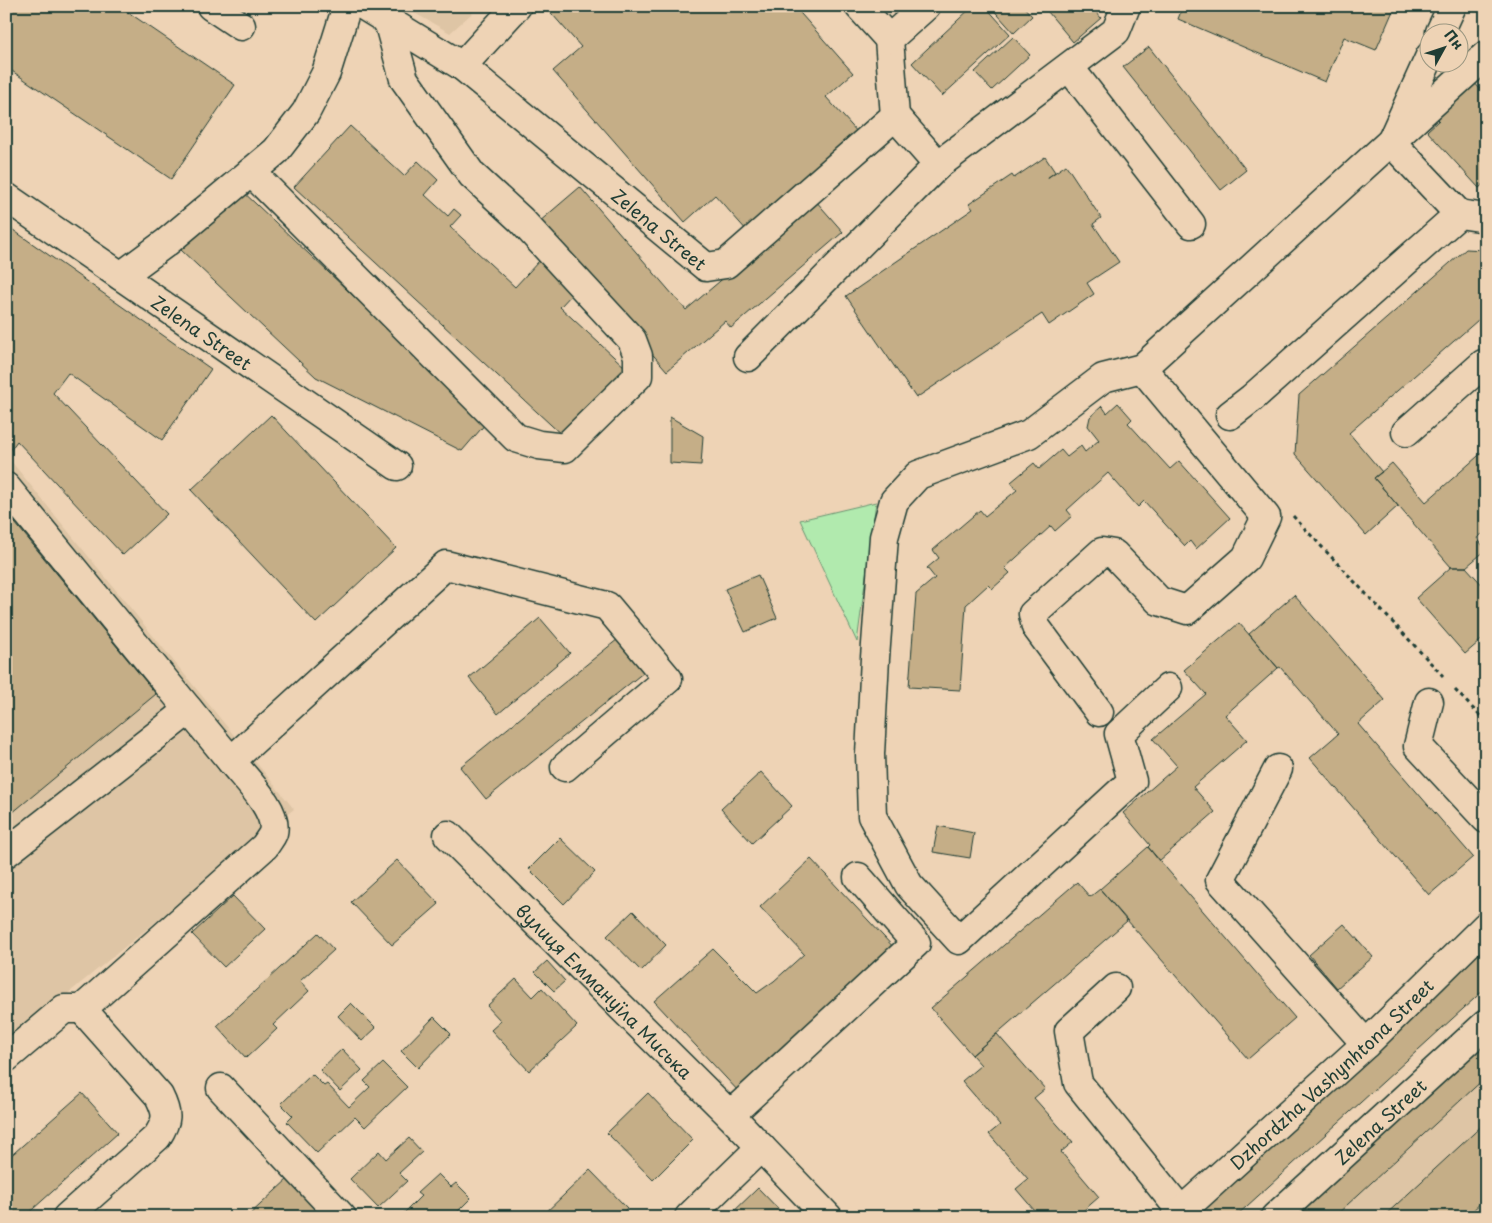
<svg xmlns="http://www.w3.org/2000/svg" width="1492" height="1223" font-family="'Playpen Sans',sans-serif">
<style>
.built{fill:#dec5a5}
.green{fill:#b1eaae;stroke:#689471}
.building{fill:#c5ae87;stroke:#1f3d34}
.lines{fill:none;stroke-linecap:round;stroke-linejoin:round}
.minor-casing{stroke:#1f3d34;stroke-width:31}
.path{stroke:#1f3d34;stroke-width:3;stroke-dasharray:4 4;stroke-linecap:butt}
.minor{stroke:#eed3b5;stroke-width:28}
.labels{text-anchor:middle;dominant-baseline:central;stroke-width:4;stroke-linejoin:round;paint-order:stroke}
.street-label{font-size:18px;fill:#1f3d34;stroke:#eed3b5}
</style>
<rect width="100%" height="100%" fill="#eed3b5"/>
<filter id="ink" filterUnits="userSpaceOnUse"><feTurbulence type="fractalNoise" baseFrequency=".02" numOctaves="2"/><feDisplacementMap in="SourceGraphic" scale="10" xChannelSelector="R" yChannelSelector="G"/><feConvolveMatrix kernelMatrix="1 2 1 2 8 2 1 2 1" color-interpolation-filters="sRGB"/></filter>
<g filter="url(#ink)">
<path class="built" d="M 402,6 L 480,6 L 450,33 Z
M 6,455 L 294,809 L 6,1044 Z
M 1486,1036 L 1486,1217 L 1289,1217 Z"/>
<path class="green" d="M 876,502 L 857,642 L 800,520 Z"/>
<path class="building" d="M 6,6 L 119,6 L 235,85 L 171,179 L 6,67 Z
M 545,6 L 794,6 L 853,73 L 826,97 L 859,134 L 748,232 L 715,195 L 685,222 L 553,71 L 581,47 Z
M 973,6 L 985,6 L 1010,34 L 942,96 L 912,63 Z
M 990,6 L 1023,6 L 1032,16 L 1014,33 Z
M 1043,6 L 1091,6 L 1101,18 L 1073,42 Z
M 1183,6 L 1395,6 L 1376,50 L 1344,37 L 1325,82 L 1178,19 Z
M 1013,37 L 1030,55 L 992,90 L 975,72 Z
M 1149,47 L 1246,170 L 1221,190 L 1123,67 Z
M 1473,81 L 1480,89 L 1486,83 L 1486,182 L 1479,188 L 1427,131 L 1439,120 L 1435,116 Z
M 350,126 L 404,176 L 418,161 L 438,180 L 425,195 L 448,216 L 454,209 L 461,215 L 450,227 L 515,287 L 539,261 L 573,293 L 560,307 L 627,369 L 564,437 L 294,187 Z
M 1045,157 L 1055,172 L 1047,178 L 1066,165 L 1101,218 L 1093,224 L 1119,262 L 1087,283 L 1094,294 L 1049,325 L 1042,314 L 916,398 L 846,296 L 973,209 L 969,204 L 1012,175 L 1014,178 Z
M 580,187 L 686,310 L 815,200 L 843,232 L 731,328 L 725,321 L 667,371 L 539,222 Z
M 239,188 L 487,422 L 462,451 L 316,377 L 181,250 Z
M 6,225 L 211,369 L 162,440 L 68,373 L 53,393 L 167,514 L 123,555 L 17,441 L 9,452 L 6,448 Z
M 1466,249 L 1486,250 L 1486,313 L 1349,433 L 1382,472 L 1374,478 L 1398,506 L 1366,535 L 1295,454 L 1299,395 Z
M 1118,403 L 1132,419 L 1128,423 L 1170,469 L 1179,461 L 1230,518 L 1196,549 L 1190,541 L 1185,546 L 1144,501 L 1138,507 L 1108,473 L 1067,510 L 1072,516 L 1055,531 L 1051,526 L 1005,568 L 1010,573 L 992,589 L 988,585 L 966,605 L 960,690 L 909,687 L 916,594 L 935,578 L 927,568 L 939,558 L 933,550 L 980,510 L 985,516 L 1017,490 L 1011,482 L 1034,463 L 1039,469 L 1061,450 L 1067,457 L 1081,446 L 1085,452 L 1099,440 L 1088,426 L 1090,417 L 1102,406 L 1107,413 Z
M 271,415 L 396,548 L 316,623 L 191,490 Z
M 670,417 L 703,436 L 701,465 L 670,463 Z
M 1486,449 L 1486,531 L 1477,538 L 1486,550 L 1466,567 L 1451,567 L 1374,478 L 1392,463 L 1426,502 Z
M 6,512 L 156,694 L 6,818 Z
M 1451,567 L 1466,567 L 1486,589 L 1486,636 L 1465,654 L 1416,598 Z
M 758,575 L 777,618 L 745,632 L 725,589 Z
M 1294,595 L 1385,700 L 1358,724 L 1473,857 L 1429,895 L 1310,758 L 1338,734 L 1280,667 L 1278,668 L 1249,634 Z
M 540,618 L 570,653 L 498,714 L 469,678 Z
M 1239,623 L 1278,668 L 1225,715 L 1247,740 L 1193,787 L 1215,812 L 1159,861 L 1148,847 L 1150,845 L 1123,813 L 1177,766 L 1153,739 L 1206,694 L 1184,670 Z
M 618,639 L 644,672 L 486,799 L 460,767 Z
M 761,772 L 792,806 L 752,843 L 721,809 Z
M 938,826 L 974,833 L 970,858 L 933,852 Z
M 560,838 L 595,872 L 564,904 L 529,869 Z
M 1148,847 L 1295,1018 L 1248,1059 L 1100,889 Z
M 811,859 L 897,951 L 740,1093 L 654,1001 L 713,949 L 757,993 L 774,981 L 804,954 L 760,907 Z
M 397,860 L 439,904 L 392,945 L 351,902 Z
M 1077,882 L 1090,897 L 1100,889 L 1127,921 L 972,1055 L 931,1008 Z
M 233,896 L 265,929 L 224,967 L 192,934 Z
M 633,911 L 666,945 L 641,971 L 607,936 Z
M 1344,924 L 1373,957 L 1337,988 L 1309,955 Z
M 318,933 L 334,950 L 300,981 L 309,991 L 273,1025 L 277,1029 L 246,1058 L 217,1026 Z
M 1486,946 L 1486,988 L 1235,1217 L 1189,1217 Z
M 547,961 L 565,981 L 554,991 L 535,972 Z
M 516,979 L 533,997 L 542,988 L 577,1026 L 529,1071 L 491,1030 L 501,1021 L 487,1006 Z
M 351,1003 L 376,1028 L 362,1041 L 338,1016 Z
M 434,1017 L 451,1034 L 418,1068 L 401,1051 Z
M 997,1034 L 1045,1089 L 1034,1098 L 1073,1142 L 1061,1152 L 1099,1197 L 1076,1217 L 1040,1217 L 1016,1189 L 1028,1179 L 989,1134 L 1000,1125 L 962,1081 L 981,1065 L 972,1055 Z
M 1486,1036 L 1486,1077 L 1334,1217 L 1289,1217 Z
M 342,1049 L 362,1070 L 340,1091 L 320,1070 Z
M 383,1063 L 407,1087 L 365,1127 L 355,1117 L 317,1153 L 287,1122 L 293,1116 L 281,1104 L 312,1074 L 324,1086 L 327,1084 L 349,1107 L 370,1087 L 364,1081 Z
M 82,1093 L 118,1133 L 24,1217 L 6,1217 L 6,1160 Z
M 648,1093 L 693,1140 L 653,1180 L 607,1133 Z
M 1486,1122 L 1486,1198 L 1466,1217 L 1383,1217 Z
M 409,1138 L 422,1152 L 399,1173 L 407,1181 L 378,1208 L 350,1179 L 379,1151 L 386,1159 Z
M 590,1170 L 627,1208 L 618,1217 L 541,1217 Z
M 438,1174 L 451,1187 L 456,1183 L 471,1198 L 452,1217 L 400,1217 L 421,1196 L 417,1193 Z
M 289,1178 L 324,1217 L 247,1217 Z
M 758,1188 L 786,1217 L 728,1217 Z"/>
<g class="lines">
<g class="minor-casing">
<g id="minor">
<path d="M 211,6 L 241,26"/>
<path id="s1" d="M 364,6 L 462,66 L 706,267 L 726,264 L 895,116 L 889,39 L 926,6"/>
<path d="M 859,6 L 889,39"/>
<path d="M 1440,32 L 1452,6"/>
<path d="M 1430,56 L 1391,142 L 1459,214"/>
<path d="M 462,66 L 517,6"/>
<path d="M 1069,67 L 1191,224"/>
<path d="M 895,116 L 938,165"/>
<path d="M 251,172 L 516,438 L 539,445 L 565,448 L 638,376 L 638,356 L 632,340 L 521,220 L 472,175 L 404,79 L 388,21"/>
<path id="s2" d="M 6,197 L 397,466"/>
<path d="M 121,276 L 167,242 L 276,151 L 306,112 L 326,73 L 347,6"/>
<path d="M 748,357 L 938,165 L 1116,31 L 1126,6"/>
<path d="M 1230,415 L 1252,398 L 1459,214 L 1486,218"/>
<path d="M 1406,432 L 1483,364 L 1486,365"/>
<path d="M 6,487 L 189,710"/>
<path d="M 1168,688 L 1119,734 L 1132,781 L 959,940 L 909,885 L 872,816 L 870,754 L 875,658 L 884,537 L 894,501 L 918,475 L 1029,434 L 1103,378 L 1142,368 L 1486,55"/>
<path d="M 1429,702 L 1418,746 L 1486,819"/>
<path d="M 1099,712 L 1036,627 L 1033,614 L 1102,552 L 1114,554 L 1159,601 L 1187,610 L 1246,558 L 1266,517 L 1142,368"/>
<path d="M 1278,769 L 1220,880 L 1366,1044"/>
<path id="s3" d="M 448,835 L 730,1115 L 828,1217"/>
<path d="M 6,853 L 189,710 L 231,761 L 446,565 L 607,606 L 668,679 L 565,767"/>
<path d="M 1116,988 L 1069,1031 L 1078,1083 L 1181,1211"/>
<path d="M 6,1058 L 64,1009 L 82,1009"/>
<path d="M 221,1088 L 342,1217"/>
<path d="M 730,1115 L 916,943 L 858,877"/>
<path d="M 67,1217 L 157,1137 C 168,1120 168,1114 159,1096 L 82,1009 L 265,846 C 267,842 271,838 273,833 C 279,810 245,779 231,761"/>
<path d="M 689,1217 L 761,1147"/>
<path id="s4" d="M 1175,1217 L 1366,1044 L 1486,926"/>
<path id="s5" d="M 1275,1217 L 1486,1024"/>
</g>
</g>
<path class="path" d="M 1293,516 L 1443,676
M 1455,690 L 1486,722"/>
<use href="#minor" class="minor"/>
</g>
</g>
<g class="labels">
<g class="street-label">
<text stroke="none"><textPath href="#s1" startOffset="371">Zelena Street</textPath></text>
<text stroke="none"><textPath href="#s2" startOffset="238">Zelena Street</textPath></text>
<text stroke="none"><textPath href="#s3" startOffset="221">вулиця Еммануїла Миська</textPath></text>
<text stroke="none"><textPath href="#s4" startOffset="212">Dzhordzha Vashynhtona Street</textPath></text>
<text stroke="none"><textPath href="#s5" startOffset="142">Zelena Street</textPath></text>
</g>
</g>
<rect width="1492" height="1223" fill="none" stroke="#eed3b5" stroke-width="25"/>
<rect x="12" y="12" width="1467" height="1198" fill="none" stroke="#1f3d34" stroke-width="2" filter="url(#ink)"/>
<g transform="translate(1444 48) rotate(50)"><circle r="24" fill="#eed3b5" stroke="#9b9781"/>
<path d="M0-4L9 19L0 12L-9 19Z" fill="#1f3d34"/>
<text y="-8" font-size="14" font-weight="bold" text-anchor="middle" fill="#1f3d34">Пн</text>
</g>
</svg>
